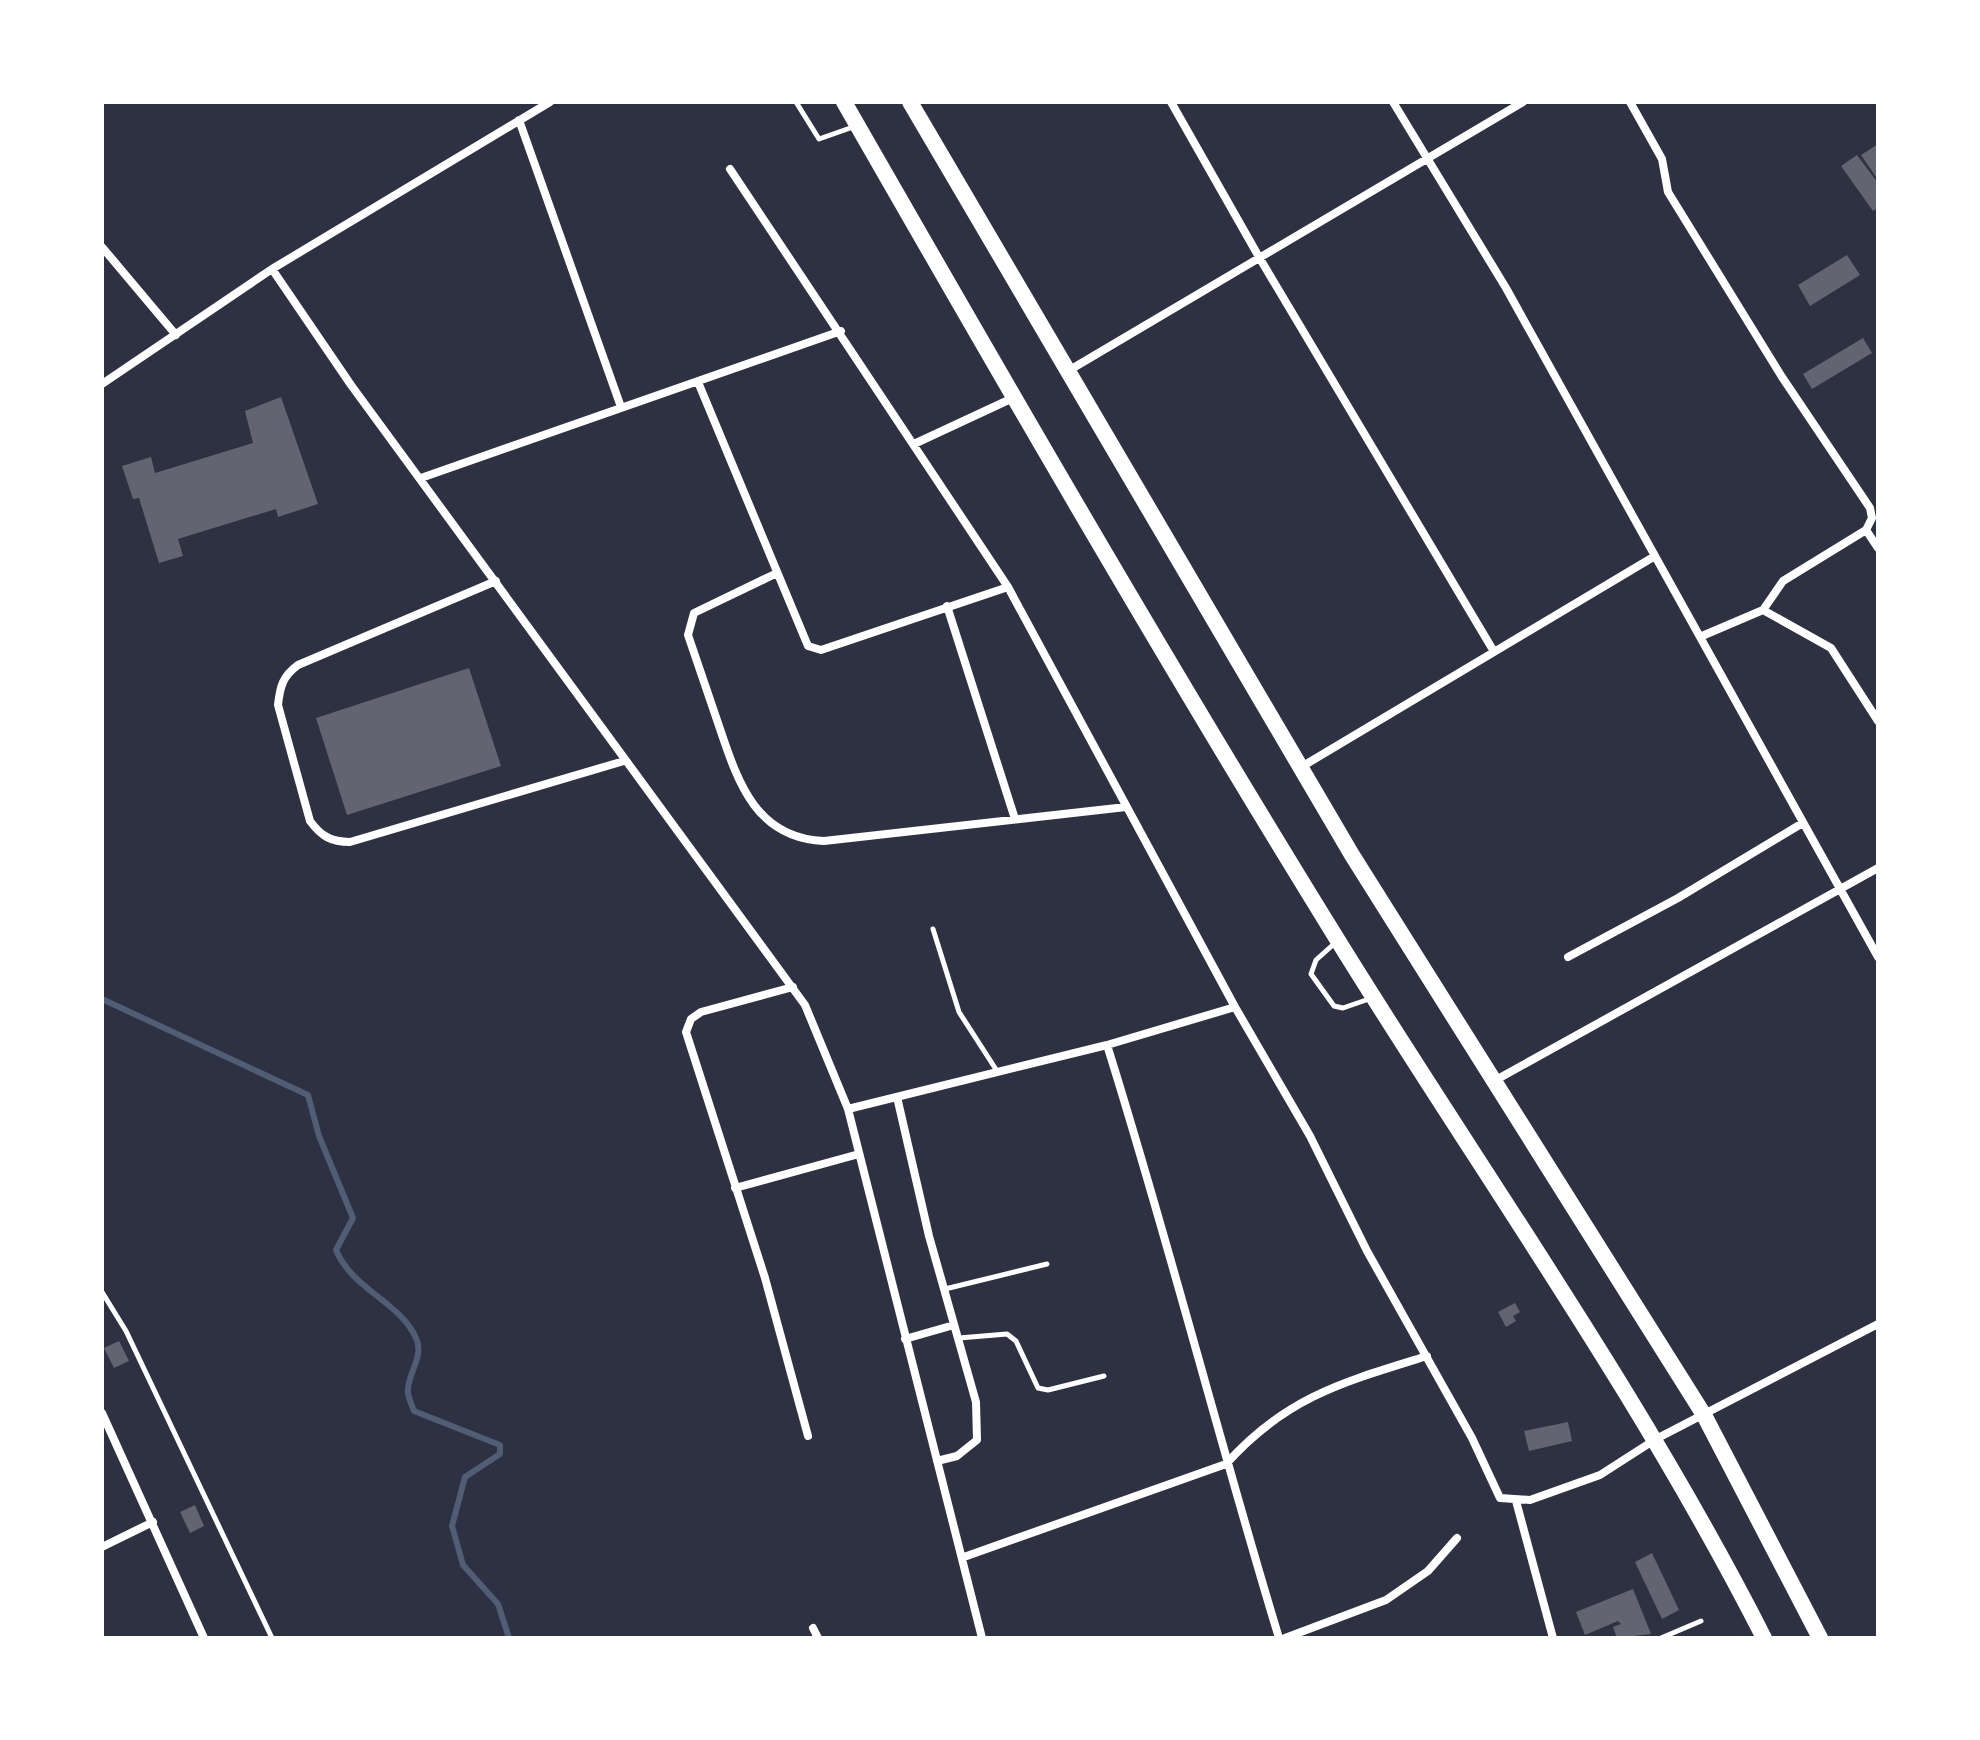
<svg xmlns="http://www.w3.org/2000/svg" width="1980" height="1740" font-family="'PT Serif',serif">
<style>
.lines{fill:none;stroke-linecap:round;stroke-linejoin:round}
.stream{stroke:#4f5d75;stroke-width:6}
.building{fill:#626471}
.service{stroke:#fff;stroke-width:5}
.minor{stroke:#fff;stroke-width:8}
.primary{stroke:#fff;stroke-width:16}
</style>
<rect width="100%" height="100%" fill="#2d3142"/>
<g class="lines">
<path class="stream" d="M 102,999 L 308,1095 L 319,1136 L 353,1218 L 336,1250 C 352,1289 400,1302 416,1338 C 425,1357 406,1375 408,1393 C 409,1399 412,1406 414,1411 L 500,1445 L 500,1454 L 465,1477 L 452,1526 L 463,1565 L 498,1604 L 509,1638"/>
</g>
<path class="building" d="M 1878,144 L 1878,180 L 1861,155 Z
M 1857,155 L 1878,183 L 1878,208 L 1873,211 L 1841,166 Z
M 1847,255 L 1860,275 L 1810,306 L 1798,285 Z
M 1863,338 L 1872,353 L 1812,389 L 1803,374 Z
M 281,397 L 318,504 L 278,517 L 276,509 L 178,539 L 183,556 L 159,563 L 139,498 L 133,499 L 122,466 L 151,457 L 155,473 L 253,443 L 245,411 Z
M 469,668 L 501,766 L 347,815 L 316,718 Z
M 1515,1303 L 1520,1312 L 1513,1316 L 1516,1321 L 1506,1327 L 1498,1312 Z
M 119,1341 L 129,1361 L 114,1368 L 104,1348 Z
M 1568,1422 L 1572,1441 L 1529,1451 L 1524,1431 Z
M 195,1505 L 204,1526 L 190,1533 L 180,1512 Z
M 1652,1553 L 1679,1610 L 1662,1619 L 1635,1562 Z
M 1633,1589 L 1651,1634 L 1617,1638 L 1613,1627 L 1621,1624 L 1618,1621 L 1585,1635 L 1576,1612 Z"/>
<g class="lines">
<path class="service" d="M 796,102 L 819,139 L 856,126
M 933,929 L 959,1012 L 997,1071
M 1335,943 L 1316,960 L 1311,974 L 1334,1006 L 1343,1008 L 1369,999
M 945,1289 L 1047,1264
M 102,1292 L 126,1331 L 272,1638
M 959,1338 L 1007,1334 L 1016,1341 L 1038,1388 L 1048,1390 L 1104,1376
M 1661,1638 L 1701,1621"/>
<path class="minor" d="M 1171,102 L 1259,257 L 1493,650
M 1393,102 L 1506,288 L 1878,957
M 1630,102 L 1662,159 L 1668,192 L 1782,377 L 1870,508 L 1872,518 L 1866,530 L 1783,581 L 1763,610
M 519,120 L 621,407
M 730,169 L 1008,587 L 1235,1007 L 1310,1136 L 1367,1251 L 1472,1438 L 1500,1498 L 1530,1500 L 1600,1475 L 1656,1439 L 1878,1324
M 102,247 L 176,335
M 272,269 L 351,385 L 805,1005 L 848,1109 L 982,1638
M 1068,371 L 1523,102
M 698,382 L 808,646 L 821,650 L 1008,587
M 102,384 L 272,269 L 550,102
M 914,444 L 1015,397
M 421,478 L 841,331
M 1866,530 L 1878,548
M 775,574 L 694,613 L 688,635 C 698,664 708,694 718,723 C 737,779 754,838 824,841 L 1126,807
M 496,581 L 298,665 C 283,676 280,686 278,705 L 310,821 C 321,836 331,842 350,842 L 624,761
M 947,606 L 1015,819
M 1702,636 L 1763,610 L 1831,648 L 1878,721
M 1303,766 L 1655,556
M 1568,957 L 1678,898 L 1801,824
M 793,987 L 701,1012 L 691,1019 L 686,1032 L 765,1278 L 808,1436
M 1107,1045 C 1169,1242 1219,1441 1279,1638
M 1494,1081 L 1878,868
M 897,1097 L 929,1236 L 976,1402 L 977,1440 L 957,1456 L 937,1461
M 848,1109 L 1107,1045 L 1235,1007
M 735,1188 L 859,1154
M 905,1339 L 954,1325
M 102,1413 L 204,1638
M 1516,1501 L 1553,1638
M 102,1547 L 153,1522
M 964,1557 L 1226,1464 C 1286,1397 1343,1382 1427,1356
M 813,1628 L 818,1638
M 1285,1638 L 1386,1600 L 1428,1571 L 1457,1538"/>
<path class="primary" d="M 844,102 C 1005,383 1167,664 1337,939 C 1481,1172 1640,1394 1764,1638
M 910,102 L 1352,855 L 1704,1415 L 1820,1638"/>
</g>
<rect width="1980" height="1740" fill="none" stroke="#ffffff" stroke-width="208"/>
</svg>
